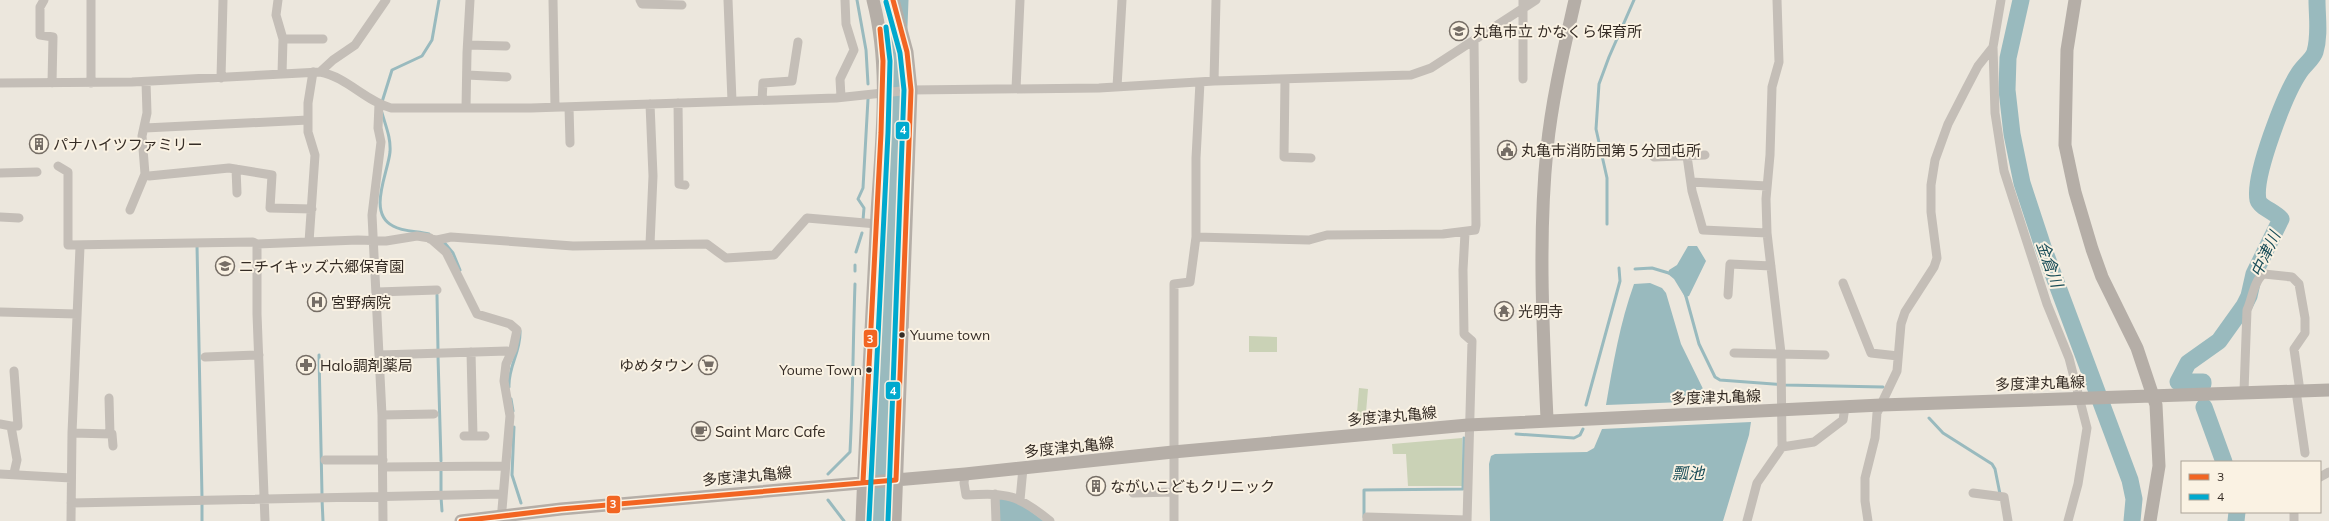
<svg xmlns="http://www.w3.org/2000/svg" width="2329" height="521" font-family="Mulish,'Noto Sans JP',sans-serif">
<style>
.green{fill:#cad2b6}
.water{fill:#99babe}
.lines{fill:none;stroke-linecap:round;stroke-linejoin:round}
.stream{stroke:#99babe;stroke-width:3}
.river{stroke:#99babe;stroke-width:17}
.street{stroke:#c4beb7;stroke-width:9}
.secondary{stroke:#b5aea7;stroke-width:13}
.bus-1-casing{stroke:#faf2e3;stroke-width:8}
.bus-2-casing{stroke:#faf2e3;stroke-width:8}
.bus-1{stroke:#f26522;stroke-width:5}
.bus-2{stroke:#00a9ce;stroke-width:5}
.bus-dot{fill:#352c25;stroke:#faf2e3;stroke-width:1.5}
.labels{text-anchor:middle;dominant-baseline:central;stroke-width:4;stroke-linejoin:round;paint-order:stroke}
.bus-label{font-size:14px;fill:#352c25;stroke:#faf2e3;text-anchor:start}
.poi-label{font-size:15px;fill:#352c25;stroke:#faf2e3;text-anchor:start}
.street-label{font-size:15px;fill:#352c25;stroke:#faf2e3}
.water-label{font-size:16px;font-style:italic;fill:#194d58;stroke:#faf2e3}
.line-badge{stroke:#faf2e3;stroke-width:1.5}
.badge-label{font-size:11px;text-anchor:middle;font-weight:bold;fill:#fff}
</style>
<rect width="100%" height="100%" fill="#ece7dd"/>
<path class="green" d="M 1249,336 L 1277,337 L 1277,352 L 1249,352 Z
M 1359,388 L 1368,389 L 1365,424 L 1356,425 Z
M 1462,438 L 1462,486 L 1408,486 L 1406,454 L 1393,454 L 1392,444 Z"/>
<path class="water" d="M 1688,246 L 1697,246 L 1706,261 L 1689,296 L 1685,297 L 1674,279 L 1668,274 L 1669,270 L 1677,265 Z
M 1650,283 L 1662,288 L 1666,293 L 1681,344 L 1709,401 L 1606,405 C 1613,364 1620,323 1634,284 Z
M 1751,422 L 1749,435 L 1723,521 L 1490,521 L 1489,464 L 1491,456 L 1495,454 L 1587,452 L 1594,448 L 1602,429 Z
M 1011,497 L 1044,521 L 1000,521 L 998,499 Z"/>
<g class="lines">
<path class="stream" d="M 857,0 L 866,50 L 868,84
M 382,102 L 392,70 L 422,56 L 432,40 L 439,0
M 382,113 C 386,127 391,138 390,152 C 388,173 367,213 393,226 C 403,232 418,231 429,234
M 863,220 L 864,208 L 858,199 L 863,188 L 868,99
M 1607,224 L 1607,178 L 1596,129 L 1599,84 L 1609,57 L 1634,0
M 443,241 L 453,253 L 460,270
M 197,245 L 202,497
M 856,252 L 862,233
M 855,265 L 855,271
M 1635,269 L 1652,268 L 1672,274
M 1685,293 L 1699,344 L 1715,377 L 1720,380 L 1785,385 L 1883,387
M 437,295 L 438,350
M 319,355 L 322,494
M 438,356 L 441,461
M 509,387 C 508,366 521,352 520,331
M 511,399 L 513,411
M 1586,405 L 1620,281 L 1619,268
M 1929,418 L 1943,433 L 1992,464 L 1995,469 L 2000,494
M 514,427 L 512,475 L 521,503
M 1516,434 L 1574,438 L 1580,435 L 1583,429
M 441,470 L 441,491
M 828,474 L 850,452 C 853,396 853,340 855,284
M 441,497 L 442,511
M 322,499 L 323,521
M 828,500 L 844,521
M 202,502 L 202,521
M 1364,517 L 1364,490 L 1463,489 L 1464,438"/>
<path class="river" d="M 2021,0 L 2008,58 L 2007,90 L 2012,134 L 2022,183 L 2043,247 L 2130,480 L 2134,499 L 2132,521
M 2203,384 L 2203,382 L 2178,382 L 2188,363 L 2219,341 L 2244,306 L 2249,296 L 2254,274 L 2281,219 C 2275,212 2260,207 2258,200 C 2253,176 2285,94 2299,73 C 2303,66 2313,59 2315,52 C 2320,35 2317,17 2317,0
M 2204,407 L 2224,462
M 880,521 L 900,0
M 2236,521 L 2237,512"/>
<path class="street" d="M 44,0 L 40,7 L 40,35 L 53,37 L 52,83
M 278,0 L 276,15 L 283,39 L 282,74
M 553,0 L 555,107
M 640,0 L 642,4 L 682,5
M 728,0 L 732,101
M 283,39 L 323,39
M 468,45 L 506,46
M 1993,47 L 1995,113 L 2004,171 L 2047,304 L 2069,358 L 2087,428 L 2078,484 L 2068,521
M 320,72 L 333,60 L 355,45 L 386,0
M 467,75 L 507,77
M 221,78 L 223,0
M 1285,79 L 1284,157 L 1311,158
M 1523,79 L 1523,0
M 1214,81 L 1216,0
M 146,82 L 147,113 L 142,136 L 145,174 L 149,176 L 229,168 L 272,175 L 270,208 L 312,209
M 0,83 L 132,82 L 320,72 C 347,77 365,101 391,108 L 531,108 L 836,98 L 911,90 L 1099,88 L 1214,81 L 1411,75 L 1431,68 L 1536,0
M 91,83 L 91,0
M 1117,87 L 1122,0
M 1016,89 L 1020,0
M 841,97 L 840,79 L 854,50 L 846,24 L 845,0
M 762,100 L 763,83 L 792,81 L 798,42
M 678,103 L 679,184 L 685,185
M 379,104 L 378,128 L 381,142 L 372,215 L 382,415 L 383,521
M 569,107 L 570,143
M 466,108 L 467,53 L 470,0
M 145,128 L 308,120
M 1687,156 L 1692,191 L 1703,230 L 1767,233
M 1654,157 L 1705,155
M 58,166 L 68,172 L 68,245 L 253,242 L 257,244 L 358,240 L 386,241 L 417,236 L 430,238 L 446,252 L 477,314 L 510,324 L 517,330 L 513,349 L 506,364 L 504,381 L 510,416 L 501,521
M 236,169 L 237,193
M 0,173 L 37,172
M 1691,182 L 1767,186
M 130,210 L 145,174
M 0,217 L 19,218
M 1465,233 L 1463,270 L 1464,334 L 1472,341 L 1467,521
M 1196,237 L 1309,240 L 1327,235 L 1443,234 L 1475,230 L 1476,225 L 1474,40
M 430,239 L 437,240 L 451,237 L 573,246 L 707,244 L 726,258 L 774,255 L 807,218 L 877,224
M 309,242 L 315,155 L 308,132 L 308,103 L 313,72
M 257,244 L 257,314 L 265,521
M 650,244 L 653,176 L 650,104
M 1843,283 L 1871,353 L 1898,356
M 377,292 L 437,290
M 1728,295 L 1730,264 L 1771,266
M 0,312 L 77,314
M 471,352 L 473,436
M 1734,353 L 1825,355
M 380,355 L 507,351
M 205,357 L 259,355
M 2244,391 L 2247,310 C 2252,300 2254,279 2264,274 L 2292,277 L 2299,284 L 2305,318 L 2305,333 L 2294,349 L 2300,391
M 2296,391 L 2305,453
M 109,398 L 110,434
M 382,415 L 434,414
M 0,424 L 11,426
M 72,433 L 112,434 L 113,446
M 464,436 L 485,436
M 1782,447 L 1814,442 L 1843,420 L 1845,407
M 325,460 L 383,460
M 383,467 L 505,466
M 14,473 L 17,460 L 11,426 L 18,426 L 14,371
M 0,474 L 71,478
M 965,474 L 964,483 L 966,495 C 1008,493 1017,494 1050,521
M 2320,477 L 2329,472
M 1133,493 L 1174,492
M 1973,493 L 2004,497 L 2008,521
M 995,494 L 996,521
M 1020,500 L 1023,468
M 71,503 L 502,494
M 2294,512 L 2294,521
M 71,521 L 72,433 L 80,247
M 1174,521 L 1174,284 L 1190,282 L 1196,237 L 1196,158 L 1200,82
M 1367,521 L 1367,517 L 1467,520
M 1747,521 L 1757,483 L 1782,447 L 1781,353 L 1767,233 L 1766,199 L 1770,155 L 1772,87 L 1779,62 L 1777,0
M 1868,521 L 1865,501 L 1865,478 L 1875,438 L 1877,413 L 1897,371 L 1901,324 L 1905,312 L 1934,267 L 1937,258 L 1931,212 L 1931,185 L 1935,160 L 1948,124 L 1967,87 L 1978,66 L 1993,47 L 2001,0"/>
<path class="secondary" d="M 893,0 L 907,52 L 911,90 L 895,521
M 2075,0 L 2067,50 L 2065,145 L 2075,192 L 2092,249 L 2102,277 L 2137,348 L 2156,405 L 2159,466 L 2150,521
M 1547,419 C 1543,330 1538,238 1547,149 C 1552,99 1564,49 1575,0
M 461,521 L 561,509 L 965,474 L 1173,452 L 1468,425 L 1881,405 L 2329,390
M 862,521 C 866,418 872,316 877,213 C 881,143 891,69 873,0"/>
<g class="bus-1-casing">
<path id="bus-1" d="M 863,482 L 881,133 L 883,61 L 880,29
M 461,521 L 561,509 L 896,480 L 911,90 L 907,52 L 893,0"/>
</g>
<g class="bus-2-casing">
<path id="bus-2" d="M 886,2 L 900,53 L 904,90 L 888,521
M 869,521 L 888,133 L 890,61 L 886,27"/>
</g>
<use href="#bus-1" class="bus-1"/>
<use href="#bus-2" class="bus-2"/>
</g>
<defs>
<g id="school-ring" transform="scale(1)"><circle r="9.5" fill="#faf2e3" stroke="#756d65" stroke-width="1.5"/><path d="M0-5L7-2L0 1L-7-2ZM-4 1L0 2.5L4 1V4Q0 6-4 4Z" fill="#756d65"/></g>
<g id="building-ring" transform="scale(1)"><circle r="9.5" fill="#faf2e3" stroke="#756d65" stroke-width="1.5"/><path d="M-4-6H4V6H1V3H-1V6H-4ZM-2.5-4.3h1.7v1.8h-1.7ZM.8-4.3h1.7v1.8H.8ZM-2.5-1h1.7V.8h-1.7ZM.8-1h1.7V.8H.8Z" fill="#756d65"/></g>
<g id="civic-ring" transform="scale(1)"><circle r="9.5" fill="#faf2e3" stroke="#756d65" stroke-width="1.5"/><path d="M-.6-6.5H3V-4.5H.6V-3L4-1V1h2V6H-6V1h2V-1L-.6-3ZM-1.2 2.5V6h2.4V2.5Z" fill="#756d65"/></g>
<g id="hospital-ring" transform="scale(1)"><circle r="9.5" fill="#faf2e3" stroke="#756d65" stroke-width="1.5"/><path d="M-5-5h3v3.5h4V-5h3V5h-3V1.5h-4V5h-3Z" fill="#756d65"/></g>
<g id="temple-ring" transform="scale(1)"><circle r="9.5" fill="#faf2e3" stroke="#756d65" stroke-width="1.5"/><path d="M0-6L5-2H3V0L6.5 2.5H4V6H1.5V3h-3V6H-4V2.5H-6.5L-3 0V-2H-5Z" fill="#756d65"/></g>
<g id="pharmacy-ring" transform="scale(1)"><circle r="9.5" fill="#faf2e3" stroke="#756d65" stroke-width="1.5"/><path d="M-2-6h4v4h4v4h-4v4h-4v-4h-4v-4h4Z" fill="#756d65"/></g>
<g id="supermarket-ring" transform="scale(1)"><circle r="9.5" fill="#faf2e3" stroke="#756d65" stroke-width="1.5"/><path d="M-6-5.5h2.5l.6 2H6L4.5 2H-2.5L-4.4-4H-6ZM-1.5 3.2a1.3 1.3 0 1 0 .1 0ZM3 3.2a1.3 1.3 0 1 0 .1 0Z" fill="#756d65"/></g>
<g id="cafe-ring" transform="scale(1)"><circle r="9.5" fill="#faf2e3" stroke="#756d65" stroke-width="1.5"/><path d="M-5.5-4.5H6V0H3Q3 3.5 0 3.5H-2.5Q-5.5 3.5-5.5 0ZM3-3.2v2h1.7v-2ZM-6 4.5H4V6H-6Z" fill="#756d65"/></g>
</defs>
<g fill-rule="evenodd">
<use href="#school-ring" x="1459" y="31"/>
<use href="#building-ring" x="39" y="144"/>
<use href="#civic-ring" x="1507" y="150"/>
<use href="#school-ring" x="225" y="266"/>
<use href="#hospital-ring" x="317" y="302"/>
<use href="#temple-ring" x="1504" y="311"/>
<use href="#pharmacy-ring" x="306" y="365"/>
<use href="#supermarket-ring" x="708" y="365"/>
<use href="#cafe-ring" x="701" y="431"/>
<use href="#building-ring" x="1096" y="486"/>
</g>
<g class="bus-dot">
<circle cx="902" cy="335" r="3.5"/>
<circle cx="869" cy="370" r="3.5"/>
</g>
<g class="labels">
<g class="bus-label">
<text x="910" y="335">Yuume town</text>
<text x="862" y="370" text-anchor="end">Youme Town</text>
</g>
<g class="poi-label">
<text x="1473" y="31">丸亀市立 かなくら保育所</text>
<text x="53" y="144">パナハイツファミリー</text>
<text x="1521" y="150">丸亀市消防団第５分団屯所</text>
<text x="239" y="266">ニチイキッズ六郷保育園</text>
<text x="331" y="302">宮野病院</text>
<text x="1518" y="311">光明寺</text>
<text x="320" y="365">Halo調剤薬局</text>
<text x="694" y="365" text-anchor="end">ゆめタウン</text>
<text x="715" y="431">Saint Marc Cafe</text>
<text x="1110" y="486">ながいこどもクリニック</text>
</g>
<g class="street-label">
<text transform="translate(2040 383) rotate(-2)">多度津丸亀線</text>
<text transform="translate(1716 397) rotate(-2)">多度津丸亀線</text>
<text transform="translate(1392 416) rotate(-5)">多度津丸亀線</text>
<text transform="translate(1069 447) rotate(-6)">多度津丸亀線</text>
<text transform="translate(747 476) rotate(-5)">多度津丸亀線</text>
</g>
<g class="water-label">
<text transform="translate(2265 254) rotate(-65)">中津川</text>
<text transform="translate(2050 264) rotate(70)">金倉川</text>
<text x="1688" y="473">瓢池</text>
</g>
</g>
<g class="line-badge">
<rect x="895" y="121" width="15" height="19" rx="4" fill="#00a9ce"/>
<rect x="863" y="329" width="15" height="19" rx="4" fill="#f26522"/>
<rect x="885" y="381" width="16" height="19" rx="4" fill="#00a9ce"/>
<rect x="606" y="495" width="15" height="19" rx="4" fill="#f26522"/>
</g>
<g class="badge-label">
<text x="903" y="134">4</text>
<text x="870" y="343">3</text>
<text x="893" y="395">4</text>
<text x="613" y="508">3</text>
</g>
<rect x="2181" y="461" width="140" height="52" fill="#faf2e3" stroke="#aba397"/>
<rect x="2189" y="474" width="20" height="6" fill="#f26522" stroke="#aba397"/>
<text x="2217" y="481" font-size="12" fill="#352c25">3</text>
<rect x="2189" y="494" width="20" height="6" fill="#00a9ce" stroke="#aba397"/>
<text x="2217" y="501" font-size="12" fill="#352c25">4</text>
</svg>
